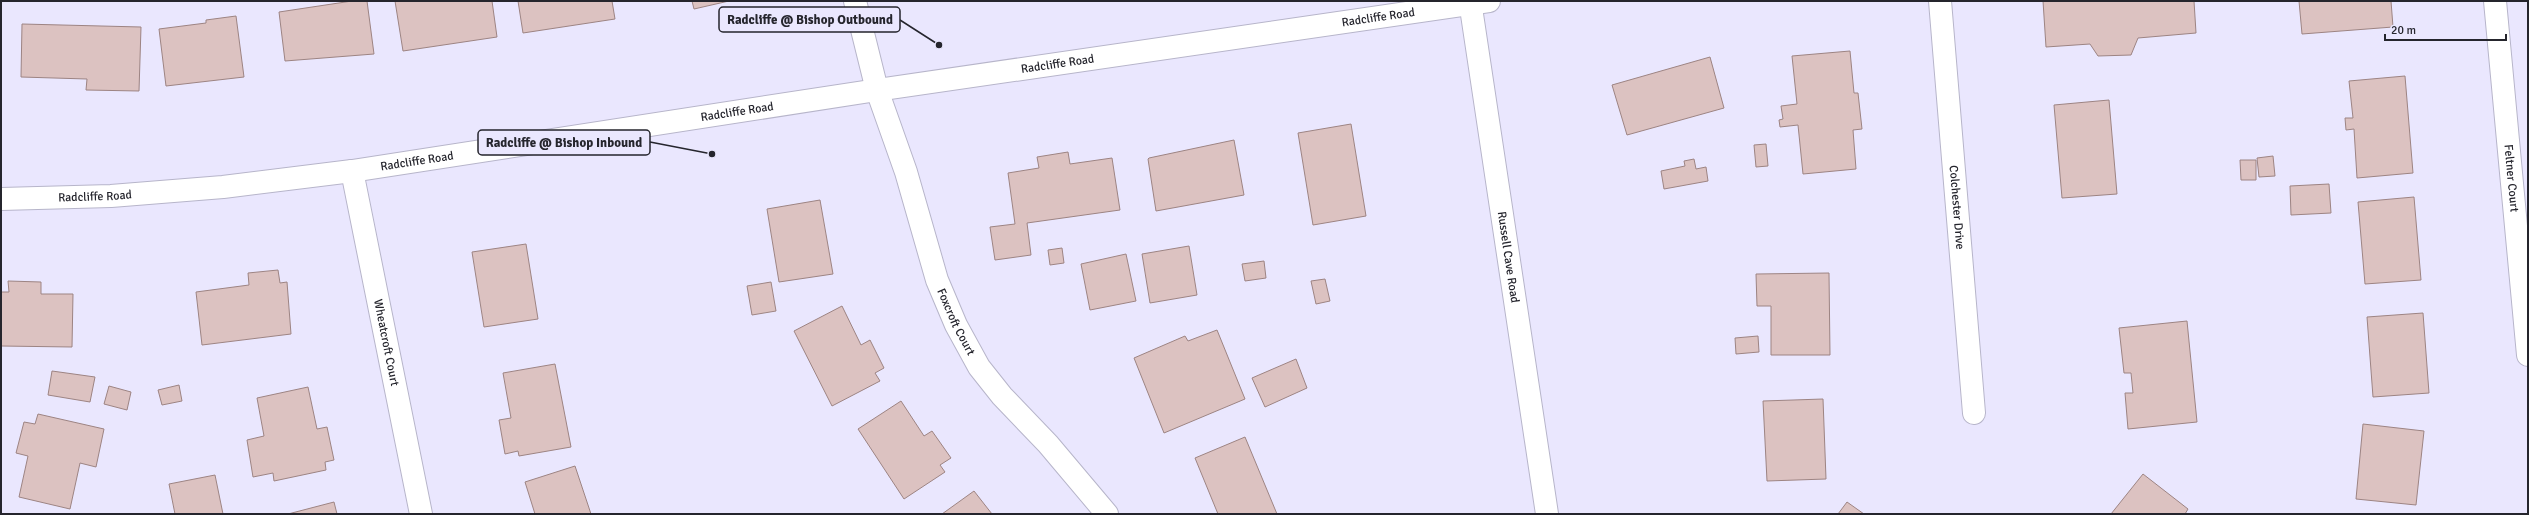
<svg xmlns="http://www.w3.org/2000/svg" width="2529" height="515" font-family="Signika,sans-serif">
<style>
.building{fill:#dcc2c1;stroke:#9d8483}
.lines{fill:none;stroke-linecap:round;stroke-linejoin:round}
.minor-casing{stroke:#b7b5ca;stroke-width:24}
.secondary-casing{stroke:#b7b5ca;stroke-width:24}
.minor{stroke:#fff;stroke-width:22}
.secondary{stroke:#fff;stroke-width:22}
.labels{text-anchor:middle;dominant-baseline:central;stroke-width:4;stroke-linejoin:round;paint-order:stroke}
.street-label{font-size:12px;fill:#25252d;stroke:#eae7fe}
.leader{fill:none;stroke:#25252d;stroke-width:1.5}
.callout-dot{fill:#25252d;stroke:#eae7fe;stroke-width:1.5}
.callout{fill:#eae7fe;stroke:#25252d;stroke-width:1.5}
.callout-label{font-size:13px;text-anchor:middle;font-weight:bold;fill:#25252d}
</style>
<rect width="100%" height="100%" fill="#eae7fe"/>
<path class="building" d="M 352,1 L 367,1 L 374,54 L 285,61 L 279,12 Z
M 395,1 L 492,1 L 497,37 L 403,51 Z
M 518,1 L 612,1 L 615,19 L 523,33 Z
M 692,1 L 729,1 L 694,9 Z
M 2043,1 L 2194,1 L 2196,33 L 2138,38 L 2131,55 L 2098,56 L 2090,44 L 2046,47 Z
M 2299,1 L 2391,1 L 2393,27 L 2302,34 Z
M 236,16 L 244,77 L 166,86 L 159,29 L 206,23 L 206,20 Z
M 22,24 L 141,27 L 139,91 L 86,90 L 87,79 L 21,77 Z
M 1850,51 L 1854,93 L 1858,93 L 1862,129 L 1853,130 L 1856,169 L 1803,174 L 1798,125 L 1780,127 L 1779,120 L 1783,119 L 1781,106 L 1797,104 L 1792,56 Z
M 1710,57 L 1724,108 L 1627,135 L 1612,85 Z
M 2405,76 L 2413,173 L 2357,178 L 2354,129 L 2346,130 L 2345,118 L 2353,118 L 2349,81 Z
M 2109,100 L 2117,194 L 2062,198 L 2054,105 Z
M 1351,124 L 1366,216 L 1313,225 L 1298,133 Z
M 1234,140 L 1244,195 L 1156,211 L 1148,159 L 1149,158 Z
M 1766,144 L 1768,166 L 1756,167 L 1754,145 Z
M 1068,152 L 1070,164 L 1112,158 L 1120,210 L 1027,223 L 1031,255 L 995,260 L 990,227 L 1015,224 L 1008,173 L 1039,168 L 1037,157 Z
M 2273,156 L 2275,176 L 2259,177 L 2257,158 Z
M 1694,159 L 1696,169 L 1706,167 L 1708,181 L 1664,189 L 1661,171 L 1685,166 L 1684,161 Z
M 2240,160 L 2256,160 L 2256,180 L 2241,180 Z
M 2329,184 L 2331,213 L 2291,215 L 2290,186 Z
M 2414,197 L 2421,280 L 2365,284 L 2358,202 Z
M 820,200 L 833,274 L 779,282 L 767,209 Z
M 526,244 L 538,319 L 484,327 L 472,252 Z
M 1189,246 L 1197,295 L 1150,303 L 1142,254 Z
M 1062,248 L 1064,263 L 1050,265 L 1048,250 Z
M 1126,254 L 1136,301 L 1090,310 L 1081,264 Z
M 1264,261 L 1266,278 L 1245,281 L 1242,264 Z
M 278,270 L 280,283 L 287,282 L 291,334 L 202,345 L 196,292 L 249,285 L 248,273 Z
M 1829,273 L 1830,355 L 1771,355 L 1771,306 L 1757,306 L 1756,274 Z
M 1325,279 L 1330,301 L 1316,304 L 1311,281 Z
M 8,281 L 41,282 L 41,294 L 73,294 L 72,347 L 1,346 L 1,292 L 9,292 Z
M 771,282 L 776,311 L 752,315 L 747,286 Z
M 842,306 L 861,345 L 870,340 L 884,368 L 875,373 L 880,381 L 832,406 L 794,331 Z
M 2423,313 L 2429,393 L 2373,397 L 2367,317 Z
M 2187,321 L 2197,422 L 2128,429 L 2125,393 L 2133,393 L 2131,373 L 2124,373 L 2119,328 Z
M 1217,330 L 1245,399 L 1164,433 L 1134,358 L 1185,336 L 1188,341 Z
M 1758,336 L 1759,352 L 1736,354 L 1735,338 Z
M 1296,359 L 1307,388 L 1265,407 L 1252,378 Z
M 555,364 L 571,447 L 519,456 L 518,451 L 505,454 L 499,420 L 511,418 L 503,373 Z
M 52,371 L 95,377 L 90,402 L 48,395 Z
M 179,385 L 182,401 L 162,405 L 158,390 Z
M 109,386 L 131,392 L 127,410 L 104,404 Z
M 308,387 L 317,429 L 327,427 L 334,460 L 325,462 L 326,470 L 274,481 L 273,473 L 253,477 L 247,440 L 264,436 L 257,398 Z
M 1823,399 L 1826,479 L 1767,481 L 1763,401 Z
M 901,401 L 924,436 L 932,431 L 951,458 L 940,465 L 945,472 L 904,499 L 858,429 Z
M 38,414 L 104,429 L 96,467 L 80,463 L 70,509 L 19,497 L 28,456 L 16,453 L 24,422 L 35,424 Z
M 2363,424 L 2424,431 L 2416,505 L 2356,499 Z
M 1245,437 L 1277,514 L 1218,514 L 1195,458 Z
M 575,466 L 591,514 L 535,514 L 525,482 Z
M 2143,474 L 2188,509 L 2185,514 L 2111,514 Z
M 215,475 L 223,514 L 175,514 L 169,484 Z
M 974,491 L 992,514 L 942,514 Z
M 334,502 L 337,514 L 288,514 Z
M 1847,502 L 1864,514 L 1838,514 Z"/>
<g class="lines">
<g class="minor-casing">
<g id="minor">
<path id="s1" d="M 855,1 L 877,90 L 906,172 L 937,280 L 956,325 L 979,367 L 1002,396 L 1048,444 L 1107,514"/>
<path id="s2" d="M 1940,1 L 1974,413"/>
<path id="s3" d="M 2495,1 L 2528,355"/>
<path id="s4" d="M 352,171 L 421,514"/>
<path id="s5" d="M 1,199 L 111,196 L 223,187 L 352,171 L 877,90 L 1489,1"/>
</g>
</g>
<g class="secondary-casing">
<g id="secondary">
<path id="s6" d="M 1470,1 L 1547,514"/>
</g>
</g>
<use href="#minor" class="minor"/>
<use href="#secondary" class="secondary"/>
</g>
<g class="labels">
<g class="street-label">
<text stroke="none"><textPath href="#s5" startOffset="1390">Radcliffe Road</textPath></text>
<text stroke="none"><textPath href="#s5" startOffset="1066">Radcliffe Road</textPath></text>
<text stroke="none"><textPath href="#s5" startOffset="742">Radcliffe Road</textPath></text>
<text stroke="none"><textPath href="#s5" startOffset="418">Radcliffe Road</textPath></text>
<text stroke="none"><textPath href="#s3" startOffset="178">Feltner Court</textPath></text>
<text stroke="none"><textPath href="#s5" startOffset="94">Radcliffe Road</textPath></text>
<text stroke="none"><textPath href="#s2" startOffset="207">Colchester Drive</textPath></text>
<text stroke="none"><textPath href="#s6" startOffset="259">Russell Cave Road</textPath></text>
<text stroke="none"><textPath href="#s1" startOffset="337">Foxcroft Court</textPath></text>
<text stroke="none"><textPath href="#s4" startOffset="175">Wheatcroft Court</textPath></text>
</g>
</g>
<path class="leader" d="M939 45L900 20M712 154L650 142"/>
<g class="callout-dot">
<circle cx="939" cy="45" r="4"/>
<circle cx="712" cy="154" r="4"/>
</g>
<g class="callout">
<rect x="719" y="7" width="181" height="25" rx="4"/>
<rect x="478" y="130" width="172" height="25" rx="4"/>
</g>
<g class="callout-label">
<text x="810" y="24">Radcliffe @ Bishop Outbound</text>
<text x="564" y="147">Radcliffe @ Bishop Inbound</text>
</g>
<rect width="2529" height="515" fill="none" stroke="#25252d" stroke-width="4"/>
<path d="M2385 34v6h121v-6" fill="none" stroke="#25252d" stroke-width="2"/>
<text x="2391" y="34" font-size="12" fill="#25252d" stroke="#eae7fe" stroke-width="3" paint-order="stroke">20 m</text>
</svg>
